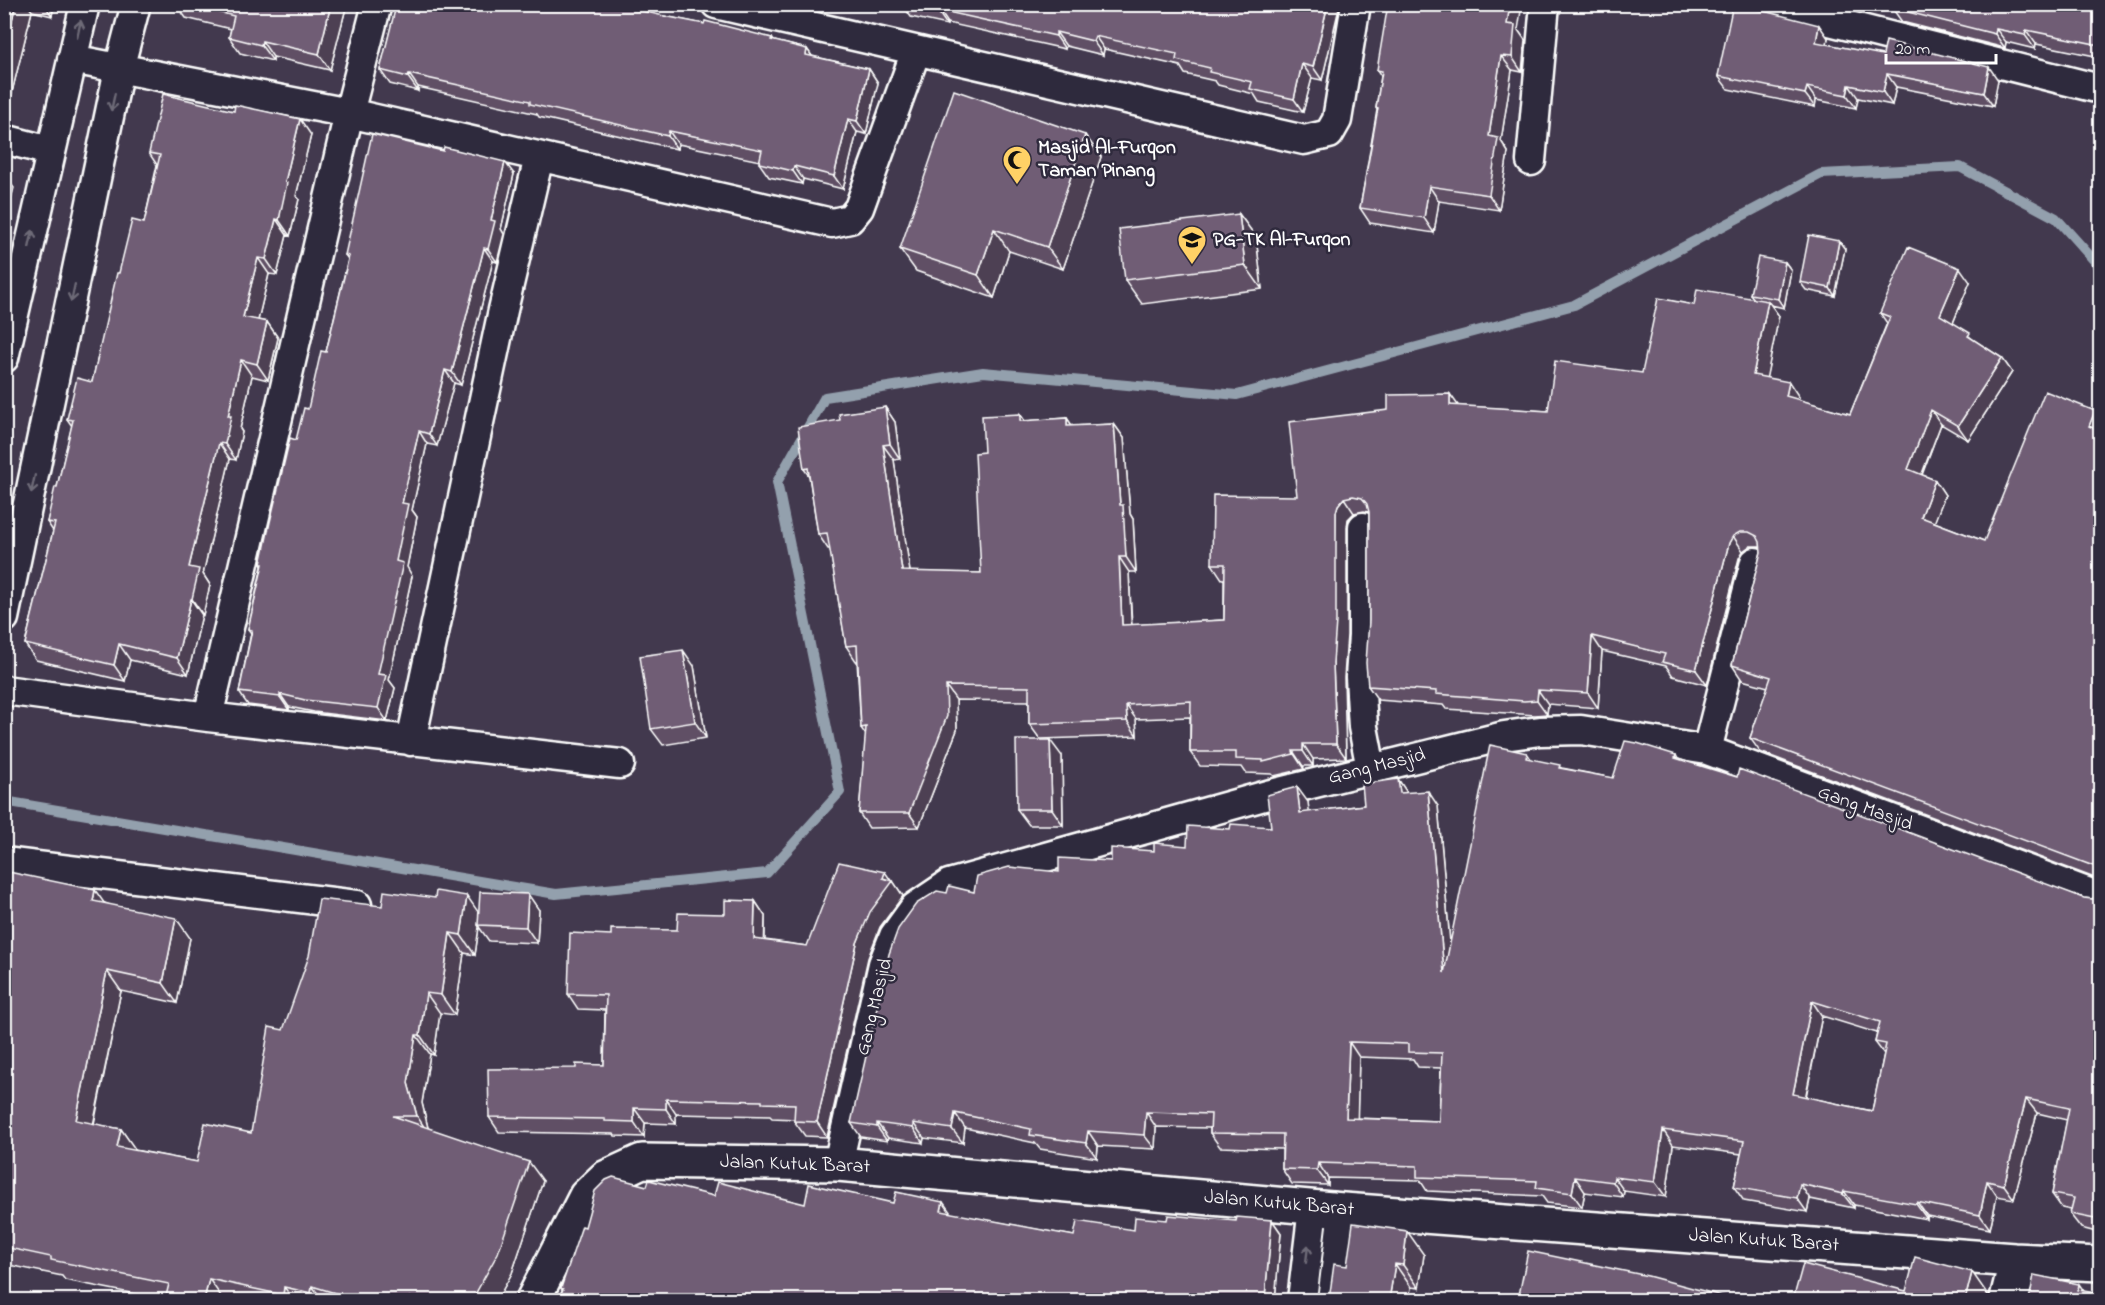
<svg xmlns="http://www.w3.org/2000/svg" width="2105" height="1305" font-family="'Indie Flower',sans-serif">
<style>
.lines{fill:none;stroke-linecap:round;stroke-linejoin:round}
.stream{stroke:#93a0ad;stroke-width:10}
.street-casing{stroke:#fff;stroke-width:33}
.secondary-casing{stroke:#fff;stroke-width:38}
.street{stroke:#2f2a3d;stroke-width:28}
.secondary{stroke:#2f2a3d;stroke-width:33}
.wall{fill:#605065;stroke:#fff;stroke-width:1.5;fill-rule:evenodd}
.shaded-wall{fill:#4e4152;stroke:#fff;stroke-width:1.5}
.building{fill:#705d75;stroke:#fff;stroke-width:1.5;fill-rule:evenodd}
.oneway{stroke:#6d6a77}
.labels{text-anchor:middle;dominant-baseline:central;stroke-width:5;stroke-linejoin:round;paint-order:stroke}
.poi-label{font-size:20px;font-weight:bold;fill:#fff;stroke:#2f2a3d;text-anchor:start}
.street-label{font-size:20px;fill:#fff;stroke:#2f2a3d}
</style>
<rect width="100%" height="100%" fill="#42394e"/>
<filter id="ink" filterUnits="userSpaceOnUse"><feTurbulence type="fractalNoise" baseFrequency=".0167" numOctaves="2"/><feDisplacementMap in="SourceGraphic" scale="12" xChannelSelector="R" yChannelSelector="G"/><feConvolveMatrix kernelMatrix="1 2 1 2 8 2 1 2 1" color-interpolation-filters="sRGB"/></filter>
<g filter="url(#ink)">
<g class="lines">
<path class="stream" d="M 4,801 L 556,894 L 767,873 L 840,792 L 777,482 L 825,397 L 983,372 L 1237,395 L 1574,305 L 1821,174 L 1960,167 L 2056,218 L 2100,267"/>
<g class="street-casing">
<path id="street" d="M 716,4 L 1304,140 L 1329,134 L 1337,120 L 1356,4
M 1762,4 L 2100,89
M 72,59 L 349,113 L 832,223 L 850,219 L 859,208 L 916,51
M 4,139 L 50,151
M 1531,161 L 1545,4
M 4,358 L 85,4
M 1363,527 L 1363,636 L 1360,677 L 1363,727 L 1371,769
M 4,618 L 119,69 L 136,4
M 4,690 L 208,717 L 620,764
M 208,717 L 349,113 L 377,4
M 411,741 L 503,310 L 539,157
M 1707,750 L 1755,562
M 4,862 L 357,905
M 838,1164 L 883,964 L 894,936 L 915,907 L 949,884 L 1271,794 L 1504,736 L 1540,731 L 1581,730 L 1707,750 L 2100,897
M 1302,1300 L 1313,1208
M 1332,1300 L 1343,1210
M 2004,1300 L 2014,1260
M 2028,1300 L 2038,1260"/>
</g>
<g class="secondary-casing">
<path id="secondary" d="M 533,1300 L 586,1196 L 605,1178 L 642,1161 L 838,1164 L 1343,1210 L 2014,1260 L 2100,1264"/>
</g>
<use href="#street" class="street"/>
<use href="#secondary" class="secondary"/>
</g>
<path class="wall" d="M 4,4 L 54,4 L 52,16 L 32,11 L 11,96 L 4,94 Z
M 176,4 L 347,4 L 330,70 L 273,57 L 273,61 L 240,53 L 229,37 L 231,29 L 186,18 Z
M 880,4 L 1340,4 L 1322,80 L 1312,78 L 1303,112 L 1259,102 L 1254,94 L 1218,85 L 1215,81 L 1185,74 L 1180,66 L 1104,49 L 1103,55 L 1066,46 L 1065,49 L 948,23 L 947,25 L 911,17 L 907,11 Z
M 2100,4 L 2100,57 L 2036,44 L 2035,49 L 2006,42 L 2005,48 L 1902,22 L 1892,8 Z
M 1746,5 L 1828,38 L 1827,44 L 1998,80 L 1993,106 L 1896,87 L 1892,105 L 1858,98 L 1856,108 L 1816,100 L 1815,107 L 1728,89 L 1718,76 Z
M 393,9 L 664,16 L 772,38 L 774,41 L 807,49 L 812,56 L 869,69 L 878,83 L 866,134 L 857,132 L 843,189 L 803,179 L 802,184 L 769,177 L 759,163 L 760,161 L 678,144 L 677,149 L 539,117 L 537,114 L 418,87 L 418,91 L 390,84 L 380,70 L 395,12 Z
M 1518,30 L 1525,40 L 1522,72 L 1512,70 L 1501,141 L 1508,152 L 1499,210 L 1439,201 L 1434,233 L 1370,223 L 1360,208 L 1377,110 L 1376,108 L 1381,76 L 1377,70 Z
M 311,135 L 296,196 L 299,199 L 290,236 L 287,235 L 277,275 L 269,274 L 258,320 L 267,322 L 278,338 L 268,380 L 252,376 L 240,429 L 242,432 L 236,460 L 230,459 L 203,574 L 210,585 L 203,615 L 202,615 L 188,674 L 130,660 L 125,681 L 36,660 L 25,644 L 53,531 L 47,522 L 57,487 L 72,426 L 67,419 L 92,382 L 119,273 L 144,223 L 157,165 L 149,153 Z
M 1085,135 L 1101,157 L 1063,269 L 1009,251 L 994,298 L 916,271 L 900,249 Z
M 514,174 L 501,229 L 504,234 L 497,262 L 493,261 L 461,385 L 454,383 L 437,446 L 427,444 L 412,510 L 417,517 L 407,567 L 412,576 L 389,680 L 395,688 L 387,721 L 314,712 L 289,707 L 289,710 L 248,705 L 239,692 L 251,633 L 248,629 L 262,566 L 261,564 L 326,352 L 348,259 L 345,255 Z
M 1239,214 L 1256,237 L 1262,289 L 1142,304 L 1125,280 Z
M 1839,241 L 1845,249 L 1835,296 L 1806,290 L 1800,282 Z
M 1785,262 L 1791,270 L 1784,308 L 1771,305 L 1779,316 L 1766,378 L 1799,397 L 1798,400 L 1850,414 L 1887,323 L 1880,313 L 1970,282 L 1953,323 L 1975,341 L 2002,358 L 2012,372 L 1968,440 L 1941,424 L 1922,475 L 1935,480 L 1945,495 L 1934,522 L 1984,541 L 2100,419 L 2100,880 L 1760,752 L 1750,738 L 1768,687 L 1742,680 L 1732,665 L 1761,552 L 1761,547 L 1760,546 L 1750,546 L 1743,551 L 1739,558 L 1707,685 L 1673,676 L 1666,666 L 1602,651 L 1598,708 L 1548,704 L 1547,714 L 1535,715 L 1446,709 L 1443,705 L 1378,700 L 1368,686 L 1369,621 L 1369,512 L 1364,511 L 1354,513 L 1348,519 L 1347,527 L 1347,635 L 1344,678 L 1346,758 L 1313,759 L 1313,766 L 1303,766 L 1304,769 L 1274,776 L 1272,774 L 1246,773 L 1242,767 L 1200,766 L 1190,752 L 1190,717 L 1136,719 L 1137,736 L 1040,739 L 1029,724 L 1029,701 L 956,700 L 957,730 L 919,827 L 869,828 L 859,813 L 866,735 L 861,728 L 857,661 L 856,661 L 846,646 L 830,549 L 828,549 L 818,534 L 809,476 L 804,469 L 840,420 L 885,407 L 895,422 L 900,459 L 894,460 L 910,572 L 981,573 L 984,452 L 1020,414 L 1025,421 L 1067,418 L 1072,426 L 1114,424 L 1124,438 L 1130,514 L 1133,519 L 1136,572 L 1129,572 L 1132,625 L 1224,620 L 1224,579 L 1222,579 L 1212,564 L 1297,496 L 1458,406 L 1548,411 L 1642,373 L 1694,305 L 1754,299 L 1750,294 Z
M 694,666 L 706,738 L 663,745 L 651,729 Z
M 1527,753 L 1531,759 L 1562,768 L 1613,778 L 1676,755 L 1678,759 L 2084,898 L 2092,899 L 2100,895 L 2100,1233 L 2081,1228 L 2070,1214 L 2071,1210 L 2062,1208 L 2052,1194 L 2067,1120 L 2037,1113 L 2014,1199 L 1997,1196 L 1990,1229 L 1927,1216 L 1927,1219 L 1854,1205 L 1854,1208 L 1810,1199 L 1807,1212 L 1744,1201 L 1734,1187 L 1741,1154 L 1673,1145 L 1666,1197 L 1624,1191 L 1623,1197 L 1585,1192 L 1582,1207 L 1547,1203 L 1542,1196 L 1427,1191 L 1420,1180 L 1328,1178 L 1328,1185 L 1292,1184 L 1282,1169 L 1282,1149 L 1220,1147 L 1210,1133 L 1210,1128 L 1156,1127 L 1155,1149 L 1098,1146 L 1097,1158 L 1040,1149 L 1035,1143 L 965,1128 L 963,1143 L 924,1138 L 923,1143 L 888,1138 L 887,1141 L 861,1137 L 851,1123 L 947,893 L 974,892 L 1154,851 L 1187,846 L 1230,829 L 1271,827 L 1308,802 L 1309,812 L 1364,805 L 1398,779 L 1407,793 L 1438,806 L 1450,942 ZM 1822,1016 L 1877,1033 L 1875,1042 L 1884,1054 L 1872,1111 L 1806,1097 ZM 1359,1057 L 1413,1059 L 1418,1067 L 1441,1068 L 1439,1121 L 1357,1118 Z
M 1062,756 L 1063,825 L 1029,825 L 1017,809 Z
M 4,871 L 105,903 L 190,938 L 177,1003 L 121,991 L 94,1124 L 121,1129 L 135,1150 L 197,1162 L 251,1133 L 283,1030 L 382,906 L 479,913 L 539,910 L 537,943 L 489,941 L 479,927 L 475,955 L 464,953 L 455,1015 L 440,1013 L 434,1055 L 430,1054 L 422,1103 L 428,1128 L 543,1181 L 512,1273 L 497,1300 L 230,1300 L 223,1299 L 223,1300 L 165,1300 L 65,1280 L 62,1276 L 4,1264 Z
M 891,880 L 893,881 L 903,896 L 880,927 L 868,958 L 827,1137 L 805,1136 L 794,1121 L 795,1119 L 772,1118 L 770,1116 L 676,1114 L 676,1124 L 645,1123 L 644,1137 L 615,1136 L 614,1134 L 499,1132 L 489,1117 L 576,1068 L 604,1065 L 605,1010 L 578,1009 L 568,994 L 611,935 L 677,930 L 725,914 L 755,901 L 765,916 L 765,940 L 807,946 Z
M 647,1186 L 714,1196 L 805,1204 L 893,1203 L 1074,1236 L 1134,1230 L 1167,1220 L 1236,1221 L 1272,1220 L 1281,1233 L 1275,1300 L 558,1300 L 562,1290 L 561,1288 L 585,1227 Z
M 1424,1255 L 1419,1288 L 1411,1287 L 1409,1300 L 1329,1300 L 1347,1266 Z"/>
<path class="shaded-wall" d="M 16,4 L 27,4 L 32,11 L 11,96 L 4,86 L 4,52 Z
M 44,4 L 54,4 L 52,16 Z
M 331,4 L 347,4 L 330,70 L 319,54 Z
M 1328,4 L 1340,4 L 1322,80 L 1313,67 Z
M 1510,4 L 1522,4 L 1518,30 L 1525,40 L 1522,72 L 1512,57 L 1507,24 Z
M 939,10 L 948,23 L 947,25 L 938,12 Z
M 1819,25 L 1828,38 L 1825,55 L 1816,42 Z
M 1996,29 L 2006,42 L 2005,48 L 1995,34 Z
M 2026,30 L 2036,44 L 2035,49 L 2025,35 Z
M 1056,32 L 1066,46 L 1065,49 L 1056,36 Z
M 1095,36 L 1104,49 L 1103,55 L 1093,41 Z
M 262,41 L 273,57 L 273,61 L 261,45 Z
M 807,49 L 816,62 L 806,55 Z
M 1501,56 L 1512,70 L 1501,141 L 1508,152 L 1499,210 L 1489,195 L 1489,136 Z
M 1302,64 L 1312,78 L 1303,112 L 1294,99 Z
M 1989,67 L 1998,80 L 1993,106 L 1984,93 Z
M 869,69 L 878,83 L 866,134 L 857,121 Z
M 409,74 L 418,87 L 418,91 L 408,77 Z
M 1887,74 L 1896,87 L 1892,105 L 1883,92 Z
M 1849,85 L 1858,98 L 1856,108 L 1847,95 Z
M 1807,87 L 1816,100 L 1815,107 L 1805,94 Z
M 300,119 L 311,135 L 296,196 L 299,199 L 290,236 L 279,220 L 285,182 Z
M 848,119 L 857,132 L 843,189 L 834,176 Z
M 669,131 L 678,144 L 677,149 L 668,136 Z
M 1085,135 L 1101,157 L 1063,269 L 1047,247 Z
M 505,162 L 514,174 L 501,229 L 504,234 L 497,262 L 488,249 L 491,220 Z
M 794,166 L 803,179 L 802,184 L 793,171 Z
M 4,175 L 14,188 L 4,224 Z
M 1429,186 L 1439,201 L 1434,233 L 1424,218 Z
M 1239,214 L 1256,237 L 1262,289 L 1245,265 Z
M 276,219 L 287,235 L 277,275 L 266,259 Z
M 994,229 L 1009,251 L 994,298 L 978,275 Z
M 1839,241 L 1845,249 L 1835,296 L 1830,288 Z
M 484,248 L 493,261 L 461,385 L 452,372 Z
M 258,258 L 269,274 L 255,333 L 243,317 Z
M 1785,262 L 1791,270 L 1784,308 L 1778,299 Z
M 1960,268 L 1970,282 L 1950,330 L 1940,315 Z
M 1768,301 L 1779,316 L 1764,390 L 1753,375 Z
M 267,322 L 278,338 L 268,380 L 257,364 Z
M 2002,358 L 2012,372 L 1968,440 L 1958,426 Z
M 241,360 L 252,376 L 240,429 L 242,432 L 236,460 L 225,444 L 228,416 Z
M 445,370 L 454,383 L 437,446 L 429,434 Z
M 1789,382 L 1799,397 L 1796,411 L 1786,396 Z
M 1450,394 L 1460,408 L 1450,405 Z
M 885,407 L 895,422 L 900,459 L 890,444 Z
M 1931,410 L 1941,424 L 1918,484 L 1908,469 Z
M 2095,411 L 2100,419 L 2100,438 L 2089,426 Z
M 1020,414 L 1030,429 L 1020,421 Z
M 1067,418 L 1077,433 L 1067,426 Z
M 1114,424 L 1124,438 L 1130,514 L 1133,519 L 1136,572 L 1126,557 L 1120,505 Z
M 419,431 L 427,444 L 412,510 L 417,517 L 407,567 L 412,576 L 389,680 L 395,688 L 387,721 L 378,708 L 378,674 L 396,561 L 402,503 Z
M 219,443 L 230,459 L 203,574 L 210,585 L 203,615 L 192,599 L 189,567 Z
M 883,445 L 894,460 L 912,586 L 902,571 Z
M 1935,480 L 1945,495 L 1931,531 L 1921,517 Z
M 1344,498 L 1354,513 L 1348,519 L 1347,527 L 1347,635 L 1344,678 L 1346,758 L 1336,744 L 1333,663 L 1336,512 L 1338,505 Z
M 1733,536 L 1743,551 L 1739,558 L 1707,685 L 1696,670 L 1729,543 Z
M 1119,557 L 1129,572 L 1132,640 L 1122,625 Z
M 191,599 L 202,615 L 188,674 L 177,658 Z
M 1592,636 L 1602,651 L 1598,708 L 1588,693 Z
M 119,644 L 130,660 L 125,681 L 114,665 Z
M 683,650 L 694,666 L 706,738 L 695,722 Z
M 946,686 L 956,700 L 957,730 L 919,827 L 909,813 Z
M 1538,690 L 1548,704 L 1547,714 L 1537,700 Z
M 280,694 L 289,707 L 289,710 L 280,697 Z
M 1126,705 L 1136,719 L 1137,736 L 1127,721 Z
M 1050,740 L 1062,756 L 1063,825 L 1052,809 Z
M 1303,744 L 1313,759 L 1313,766 L 1303,751 Z
M 1293,751 L 1303,766 L 1304,769 L 1294,754 Z
M 1398,779 L 1408,794 L 1400,793 Z
M 1297,787 L 1308,802 L 1311,827 L 1300,813 Z
M 1428,791 L 1438,806 L 1454,988 L 1444,973 Z
M 885,872 L 892,882 L 893,881 L 903,896 L 880,927 L 868,958 L 827,1137 L 817,1122 L 857,943 Z
M 95,890 L 109,910 L 93,901 Z
M 528,894 L 539,910 L 537,943 L 526,927 Z
M 467,896 L 481,916 L 478,925 L 479,927 L 475,955 L 461,935 Z
M 755,901 L 765,916 L 764,954 L 754,939 Z
M 176,918 L 190,938 L 177,1003 L 163,983 Z
M 450,933 L 464,953 L 455,1015 L 441,995 Z
M 107,971 L 121,991 L 90,1140 L 76,1120 Z
M 426,993 L 440,1013 L 434,1055 L 420,1035 Z
M 1812,1001 L 1822,1016 L 1803,1109 L 1793,1094 Z
M 416,1035 L 430,1054 L 422,1103 L 430,1136 L 417,1116 L 408,1083 Z
M 1349,1042 L 1359,1057 L 1357,1132 L 1346,1118 Z
M 666,1099 L 676,1114 L 676,1124 L 666,1109 Z
M 2026,1099 L 2037,1113 L 2014,1199 L 2004,1185 Z
M 634,1108 L 645,1123 L 644,1137 L 634,1122 Z
M 1146,1112 L 1156,1127 L 1155,1149 L 1144,1135 Z
M 955,1113 L 965,1128 L 963,1143 L 952,1129 Z
M 877,1123 L 888,1138 L 887,1141 L 877,1127 Z
M 913,1123 L 924,1138 L 923,1143 L 913,1128 Z
M 121,1129 L 135,1149 L 131,1167 L 117,1147 Z
M 1663,1130 L 1673,1145 L 1666,1197 L 1655,1182 Z
M 1088,1131 L 1098,1146 L 1097,1158 L 1086,1143 Z
M 529,1162 L 543,1181 L 512,1273 L 497,1300 L 473,1300 Z
M 1318,1163 L 1328,1178 L 1328,1185 L 1317,1170 Z
M 1575,1177 L 1585,1192 L 1582,1207 L 1572,1193 Z
M 1614,1177 L 1624,1191 L 1623,1197 L 1613,1182 Z
M 1987,1181 L 1997,1196 L 1990,1229 L 1980,1215 Z
M 1800,1184 L 1810,1199 L 1807,1212 L 1797,1198 Z
M 1844,1191 L 1854,1205 L 1854,1208 L 1843,1194 Z
M 943,1202 L 953,1216 L 941,1211 Z
M 1917,1202 L 1927,1216 L 1927,1219 L 1916,1204 Z
M 1272,1220 L 1281,1233 L 1275,1300 L 1267,1300 L 1265,1297 Z
M 1407,1231 L 1424,1255 L 1419,1288 L 1403,1265 Z
M 1395,1264 L 1411,1287 L 1409,1300 L 1389,1300 Z
M 1972,1272 L 1988,1295 L 1987,1300 L 1965,1300 Z
M 209,1279 L 223,1299 L 223,1300 L 204,1300 Z
M 2079,1284 L 2090,1300 L 2078,1290 Z
M 312,1286 L 323,1300 L 317,1300 L 311,1293 Z
M 284,1287 L 294,1300 L 287,1300 L 283,1295 Z
M 463,1295 L 467,1300 L 460,1300 Z"/>
<path class="building" d="M 4,4 L 16,4 L 4,52 Z
M 185,4 L 331,4 L 319,54 L 262,41 L 261,45 L 229,37 L 234,16 Z
M 394,4 L 612,4 L 664,16 L 704,24 L 705,21 L 772,38 L 771,40 L 807,49 L 806,55 L 869,69 L 857,121 L 848,119 L 834,176 L 794,166 L 793,171 L 759,163 L 762,150 L 669,131 L 668,136 L 530,104 L 530,101 L 409,74 L 408,77 L 380,70 L 395,10 L 393,9 Z
M 906,4 L 1328,4 L 1313,67 L 1302,64 L 1294,99 L 1250,89 L 1252,82 L 1209,72 L 1210,68 L 1176,60 L 1177,54 L 1095,36 L 1093,41 L 1056,32 L 1056,36 L 939,10 L 938,12 Z
M 1388,4 L 1510,4 L 1507,24 L 1515,25 L 1512,57 L 1501,56 L 1489,136 L 1498,138 L 1489,195 L 1429,186 L 1424,218 L 1360,208 L 1378,108 L 1376,108 L 1382,71 L 1377,70 Z
M 1733,4 L 1745,4 L 1748,7 L 1819,25 L 1816,42 L 1883,55 L 1886,41 L 1989,67 L 1984,93 L 1887,74 L 1883,92 L 1849,85 L 1847,95 L 1807,87 L 1805,94 L 1718,76 Z
M 1893,4 L 2100,4 L 2100,45 L 2026,30 L 2025,35 L 1996,29 L 1995,34 L 1892,8 Z
M 954,90 L 1085,135 L 1047,247 L 994,229 L 978,275 L 900,249 Z
M 163,94 L 234,111 L 235,105 L 300,119 L 285,182 L 287,183 L 279,220 L 276,219 L 266,259 L 258,258 L 243,317 L 267,322 L 257,364 L 241,360 L 228,416 L 231,416 L 225,444 L 219,443 L 189,567 L 199,569 L 192,599 L 191,599 L 177,658 L 119,644 L 114,665 L 25,644 L 55,523 L 47,522 L 55,487 L 57,487 L 73,420 L 67,419 L 77,378 L 92,382 L 117,273 L 119,273 L 132,220 L 144,223 L 160,155 L 149,153 Z
M 372,134 L 443,151 L 444,147 L 505,162 L 491,220 L 495,221 L 488,249 L 484,248 L 452,372 L 445,370 L 429,434 L 419,431 L 402,503 L 408,504 L 396,561 L 403,563 L 378,674 L 386,675 L 378,708 L 305,700 L 280,694 L 280,697 L 239,692 L 252,630 L 248,629 L 263,564 L 261,564 L 270,522 L 290,438 L 296,440 L 304,408 L 308,409 L 321,351 L 326,352 L 349,256 L 345,255 Z
M 1239,214 L 1245,265 L 1125,280 L 1119,229 Z
M 1809,235 L 1839,241 L 1830,288 L 1800,282 Z
M 1908,247 L 1960,268 L 1940,315 L 1970,333 L 1968,336 L 2002,358 L 1958,426 L 1931,410 L 1908,469 L 1935,480 L 1921,517 L 1984,541 L 2045,391 L 2095,411 L 2089,426 L 2100,431 L 2100,871 L 2096,867 L 1750,738 L 1771,677 L 1732,665 L 1761,552 L 1760,542 L 1757,536 L 1749,532 L 1740,532 L 1733,536 L 1729,543 L 1696,670 L 1662,662 L 1665,654 L 1592,636 L 1588,693 L 1538,690 L 1537,700 L 1524,701 L 1436,694 L 1436,691 L 1368,686 L 1366,663 L 1369,621 L 1369,512 L 1367,504 L 1362,498 L 1353,496 L 1344,498 L 1338,505 L 1336,512 L 1336,621 L 1333,663 L 1336,744 L 1303,744 L 1303,751 L 1293,751 L 1294,754 L 1263,762 L 1263,760 L 1236,759 L 1236,752 L 1190,752 L 1191,701 L 1126,705 L 1127,721 L 1029,724 L 1029,687 L 946,686 L 947,716 L 909,813 L 859,813 L 866,727 L 861,728 L 857,645 L 846,646 L 827,533 L 818,534 L 808,468 L 804,469 L 798,427 L 840,420 L 839,414 L 885,407 L 890,444 L 883,445 L 902,571 L 981,573 L 975,453 L 984,452 L 982,416 L 1020,414 L 1020,421 L 1067,418 L 1067,426 L 1114,424 L 1120,505 L 1123,505 L 1126,557 L 1119,557 L 1122,625 L 1224,620 L 1225,564 L 1212,564 L 1213,495 L 1297,496 L 1289,422 L 1388,410 L 1388,395 L 1450,394 L 1450,405 L 1548,411 L 1555,361 L 1642,373 L 1658,298 L 1694,305 L 1697,289 L 1768,301 L 1753,375 L 1789,382 L 1786,396 L 1850,414 L 1890,317 L 1880,313 Z
M 1758,257 L 1785,262 L 1778,299 L 1750,294 Z
M 683,650 L 695,722 L 651,729 L 640,656 Z
M 1016,740 L 1050,740 L 1052,809 L 1017,809 Z
M 1625,741 L 1637,743 L 1676,755 L 1675,758 L 1737,777 L 1739,769 L 2084,898 L 2092,899 L 2100,895 L 2100,1220 L 2070,1214 L 2074,1198 L 2052,1194 L 2069,1108 L 2026,1099 L 2004,1185 L 1987,1181 L 1980,1215 L 1917,1202 L 1916,1204 L 1844,1191 L 1843,1194 L 1800,1184 L 1797,1198 L 1734,1187 L 1744,1141 L 1663,1130 L 1655,1182 L 1614,1177 L 1613,1182 L 1575,1177 L 1572,1193 L 1536,1188 L 1537,1181 L 1417,1177 L 1417,1166 L 1318,1163 L 1317,1170 L 1282,1169 L 1283,1134 L 1210,1133 L 1211,1114 L 1146,1112 L 1144,1135 L 1088,1131 L 1086,1143 L 1030,1135 L 1031,1129 L 955,1113 L 952,1129 L 913,1123 L 913,1128 L 877,1123 L 877,1127 L 851,1123 L 889,954 L 898,929 L 916,904 L 937,891 L 947,893 L 949,886 L 974,892 L 977,876 L 1009,867 L 1059,872 L 1059,858 L 1111,861 L 1111,848 L 1154,851 L 1154,843 L 1187,846 L 1188,826 L 1230,829 L 1231,824 L 1271,827 L 1267,795 L 1297,787 L 1300,813 L 1364,805 L 1362,784 L 1398,779 L 1400,793 L 1428,791 L 1444,973 L 1490,745 L 1527,753 L 1526,758 L 1560,765 L 1559,768 L 1613,778 ZM 1812,1001 L 1880,1022 L 1875,1042 L 1886,1044 L 1872,1111 L 1793,1094 ZM 1349,1042 L 1408,1044 L 1408,1052 L 1442,1053 L 1439,1121 L 1346,1118 Z
M 839,862 L 885,872 L 883,878 L 893,881 L 870,912 L 857,943 L 817,1122 L 794,1121 L 795,1104 L 762,1103 L 762,1101 L 666,1099 L 666,1109 L 634,1108 L 634,1122 L 605,1121 L 605,1119 L 489,1117 L 488,1069 L 576,1068 L 576,1064 L 604,1065 L 606,995 L 568,994 L 570,933 L 611,935 L 611,929 L 677,930 L 678,913 L 725,914 L 725,900 L 755,901 L 754,939 L 807,946 Z
M 4,871 L 95,890 L 93,901 L 176,918 L 163,983 L 107,971 L 76,1120 L 121,1129 L 117,1147 L 197,1162 L 205,1123 L 251,1133 L 269,1027 L 283,1030 L 309,956 L 319,899 L 382,906 L 384,891 L 435,898 L 436,891 L 467,896 L 461,935 L 450,933 L 441,995 L 426,993 L 420,1035 L 416,1035 L 408,1083 L 417,1116 L 393,1116 L 529,1162 L 498,1253 L 472,1300 L 463,1295 L 460,1300 L 416,1300 L 410,1297 L 408,1300 L 358,1300 L 312,1286 L 311,1293 L 284,1287 L 283,1295 L 209,1279 L 204,1300 L 165,1300 L 169,1284 L 51,1260 L 51,1257 L 4,1247 Z
M 480,892 L 528,894 L 526,927 L 478,925 Z
M 613,1177 L 647,1186 L 649,1180 L 714,1196 L 718,1182 L 805,1204 L 809,1184 L 893,1203 L 896,1192 L 943,1202 L 941,1211 L 1074,1236 L 1077,1221 L 1134,1230 L 1135,1217 L 1167,1220 L 1168,1215 L 1236,1221 L 1237,1217 L 1272,1220 L 1265,1297 L 1257,1297 L 1257,1300 L 558,1300 L 563,1289 L 561,1288 L 582,1226 L 585,1227 L 595,1191 L 606,1180 Z
M 1353,1223 L 1407,1231 L 1403,1265 L 1395,1264 L 1389,1300 L 1329,1300 L 1334,1264 L 1347,1266 Z
M 1528,1251 L 1648,1276 L 1737,1300 L 1518,1300 Z
M 1915,1257 L 1972,1272 L 1965,1300 L 1793,1300 L 1803,1264 L 1906,1291 Z
M 2034,1275 L 2079,1284 L 2078,1290 L 2100,1294 L 2100,1300 L 2029,1300 Z"/>
<defs><path id="oneway-shaft" d="M-6 0H5M1.5-3L5.5 0L1.5 3" fill="none" stroke-width="1.6" stroke-linecap="round" stroke-linejoin="round" transform="scale(1.5)"/></defs>
<g class="oneway">
<use href="#oneway-shaft" transform="translate(79 29) rotate(-78)"/>
<use href="#oneway-shaft" transform="translate(113 102) rotate(102)"/>
<use href="#oneway-shaft" transform="translate(31 239) rotate(-78)"/>
<use href="#oneway-shaft" transform="translate(73 293) rotate(102)"/>
<use href="#oneway-shaft" transform="translate(33 484) rotate(102)"/>
<use href="#oneway-shaft" transform="translate(1307 1254) rotate(-83)"/>
</g>
</g>
<defs>
<g id="mosque-pin" transform="scale(1.5)"><path d="M0 17L-7.5 6A9.5 9.5 0 1 1 7.5 6Z" fill="#ffd166" stroke="#2f2a3d"/><path d="M3.5-4.9A6 6 0 1 0 3.5 4.9A5 5 0 1 1 3.5-4.9Z" fill="#111"/></g>
<g id="school-pin" transform="scale(1.5)"><path d="M0 17L-7.5 6A9.5 9.5 0 1 1 7.5 6Z" fill="#ffd166" stroke="#2f2a3d"/><path d="M0-5L7-2L0 1L-7-2ZM-4 1L0 2.5L4 1V4Q0 6-4 4Z" fill="#111"/></g>
</defs>
<g fill-rule="evenodd">
<use href="#mosque-pin" x="1017" y="160"/>
<use href="#school-pin" x="1192" y="240"/>
</g>
<g class="labels">
<g class="poi-label">
<text x="1038" y="148">Masjid Al-Furqon<tspan x="1038" dy="23">Taman Pinang</tspan></text>
<text x="1213" y="240">PG-TK Al-Furqon</text>
</g>
<g class="street-label">
<text transform="translate(1377 767) rotate(-14)">Gang Masjid</text>
<text transform="translate(1865 809) rotate(20)">Gang Masjid</text>
<text transform="translate(875 1007) rotate(-76)">Gang Masjid</text>
<text transform="translate(795 1165) rotate(2)">Jalan Kutuk Barat</text>
<text transform="translate(1279 1204) rotate(5)">Jalan Kutuk Barat</text>
<text transform="translate(1764 1241) rotate(4)">Jalan Kutuk Barat</text>
</g>
</g>
<rect width="2105" height="1305" fill="none" stroke="#2f2a3d" stroke-width="24"/>
<rect x="12" y="12" width="2081" height="1281" fill="none" stroke="#fff" stroke-width="2" filter="url(#ink)"/>
<path d="M1886 54v9h110v-9" fill="none" stroke="#ffffff" stroke-width="3"/>
<text x="1895" y="54" font-size="18" fill="#ffffff" stroke="#2f2a3d" stroke-width="4.5" paint-order="stroke">20 m</text>
</svg>
